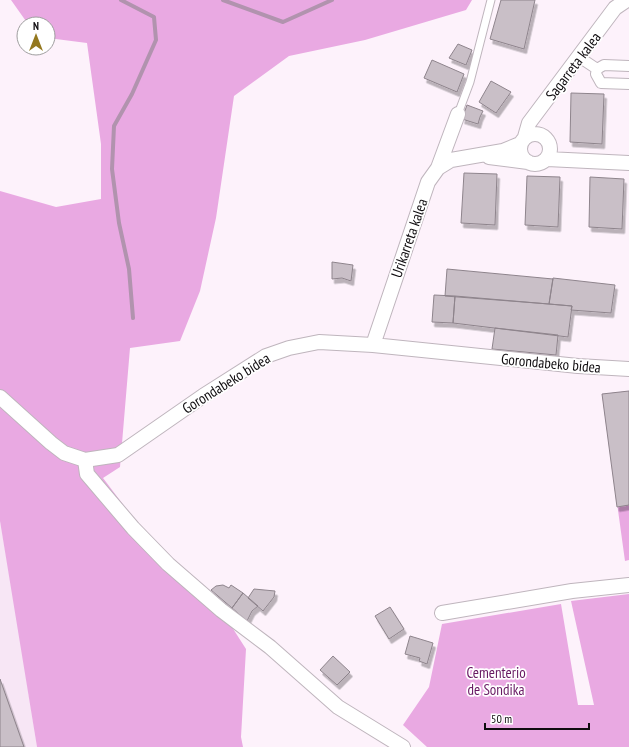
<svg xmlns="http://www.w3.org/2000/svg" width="629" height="747" font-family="'PT Sans Narrow',sans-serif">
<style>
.built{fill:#f7e6f5}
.green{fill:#e9a9e2}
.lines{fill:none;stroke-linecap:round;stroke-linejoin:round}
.stream{stroke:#b193ae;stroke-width:4}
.building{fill:#c9bfc7;stroke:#8e848c;filter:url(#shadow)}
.service-casing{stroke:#bfb5bd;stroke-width:9}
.pedestrian-casing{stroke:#bfb5bd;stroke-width:12}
.minor-casing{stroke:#bfb5bd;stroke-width:16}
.service{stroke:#fff;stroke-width:7}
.pedestrian{stroke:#fff;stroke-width:10}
.minor{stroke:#fff;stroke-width:14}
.labels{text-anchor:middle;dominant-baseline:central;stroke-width:3.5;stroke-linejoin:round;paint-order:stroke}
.street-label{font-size:15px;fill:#0f0c0f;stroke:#fff}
.park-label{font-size:15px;fill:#681963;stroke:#fff}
</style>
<defs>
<filter id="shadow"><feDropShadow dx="2.5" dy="4.5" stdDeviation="0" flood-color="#0004"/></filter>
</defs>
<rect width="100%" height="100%" fill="#fdf2fb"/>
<path class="built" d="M 0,521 L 17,620 L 37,747 L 0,747 Z"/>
<path class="green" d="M 11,0 L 472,0 L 466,10 L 365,40 L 289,56 L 234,96 L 216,218 L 200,291 L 180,341 L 130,348 L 120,467 L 103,478 L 168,564 L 221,610 L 246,649 L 241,737 L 243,747 L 37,747 L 0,521 L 0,191 L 56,207 L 101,199 L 101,144 L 87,43 L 48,38 L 48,24 L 28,24 Z
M 629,391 L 629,561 L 629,560 L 625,561 L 602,394 Z
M 629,594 L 629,747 L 427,747 L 403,725 L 429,687 L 442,624 L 561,604 L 578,705 L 594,705 L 571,601 Z"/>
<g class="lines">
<path class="stream" d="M 121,0 L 154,17 L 156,40 L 132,94 L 114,126 L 112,169 L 119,223 L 129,269 L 133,318
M 223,0 L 283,22 L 332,0"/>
</g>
<path class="building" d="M 501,0 L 535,0 L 524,49 L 490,39 Z
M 458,44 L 472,50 L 466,65 L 449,58 Z
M 432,60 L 464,74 L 457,92 L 424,78 Z
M 491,81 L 511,92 L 496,113 L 479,102 Z
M 571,93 L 604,94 L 602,144 L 570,142 Z
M 467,105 L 483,111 L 480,117 L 478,124 L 462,119 Z
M 464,173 L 497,174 L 495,225 L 461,223 Z
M 527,176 L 560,177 L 558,227 L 525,225 Z
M 590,177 L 624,179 L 622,229 L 589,227 Z
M 332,262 L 353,265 L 351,281 L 342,278 L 332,279 Z
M 447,269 L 553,279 L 549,304 L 445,296 Z
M 553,278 L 615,285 L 611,313 L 571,310 L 572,306 L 549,304 Z
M 434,295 L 455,296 L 453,323 L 432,322 Z
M 455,296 L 572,306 L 568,337 L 453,323 Z
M 495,328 L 558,335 L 556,355 L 492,349 Z
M 629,391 L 629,505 L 617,507 L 602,394 Z
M 223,585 L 229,588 L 231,585 L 243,593 L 232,608 L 211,590 L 216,586 Z
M 254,589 L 275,591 L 274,597 L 263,611 L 248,598 Z
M 243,593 L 258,606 L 252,611 L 247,621 L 232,608 Z
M 390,607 L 404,629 L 389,639 L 375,616 Z
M 410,636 L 433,643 L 427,664 L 419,661 L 420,658 L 405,654 Z
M 333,656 L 350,672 L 337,685 L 320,670 Z
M 0,679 L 24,747 L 0,747 Z"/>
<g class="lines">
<g class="service-casing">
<path id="service" d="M 458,114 L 470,82 L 491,0"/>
</g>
<g class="pedestrian-casing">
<path id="pedestrian" d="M 579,57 L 597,69 L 604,65 L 629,66
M 597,69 L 596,74 L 601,83 L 629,84"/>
</g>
<g class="minor-casing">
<path id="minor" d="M520 149a15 15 0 1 1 30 0a15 15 0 1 1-30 0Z
M 525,137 L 529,123 L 615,8 L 627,0
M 489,157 L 528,162
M 547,159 L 629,163
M 438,168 L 458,114
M 373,345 L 428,182 L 438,168 L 451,160 L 503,151 L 520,144
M 0,397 L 51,443 L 64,453 L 85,460 L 118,455 L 203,396 L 266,356 L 289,348 L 319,342 L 373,345 L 578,366 L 629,369
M 85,460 L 87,474 L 133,528 L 168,564 L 221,610 L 270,647 L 338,707 L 403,747
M 442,613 L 572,591 L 629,585"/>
</g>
<use href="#service" class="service"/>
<use href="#pedestrian" class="pedestrian"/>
<use href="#minor" class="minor"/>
</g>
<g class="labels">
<g class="street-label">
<text transform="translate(573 66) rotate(-53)">Sagarreta kalea</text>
<text transform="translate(409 238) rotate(-71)">Urikarreta kalea</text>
<text transform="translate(551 363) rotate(5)">Gorondabeko bidea</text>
<text transform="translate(226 383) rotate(-32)">Gorondabeko bidea</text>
</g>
<g class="park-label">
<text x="496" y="672">Cementerio<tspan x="496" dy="17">de Sondika</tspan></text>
</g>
</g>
<g transform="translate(36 36)"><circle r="19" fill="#ffffff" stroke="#9f9e9f"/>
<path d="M0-3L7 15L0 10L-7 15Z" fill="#94781f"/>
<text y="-6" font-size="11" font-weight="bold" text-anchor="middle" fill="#0f0c0f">N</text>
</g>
<path d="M485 723v6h104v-6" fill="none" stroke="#0f0c0f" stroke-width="2"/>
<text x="491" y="723" font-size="12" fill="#0f0c0f" stroke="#ffffff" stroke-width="3" paint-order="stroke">50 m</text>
</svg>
